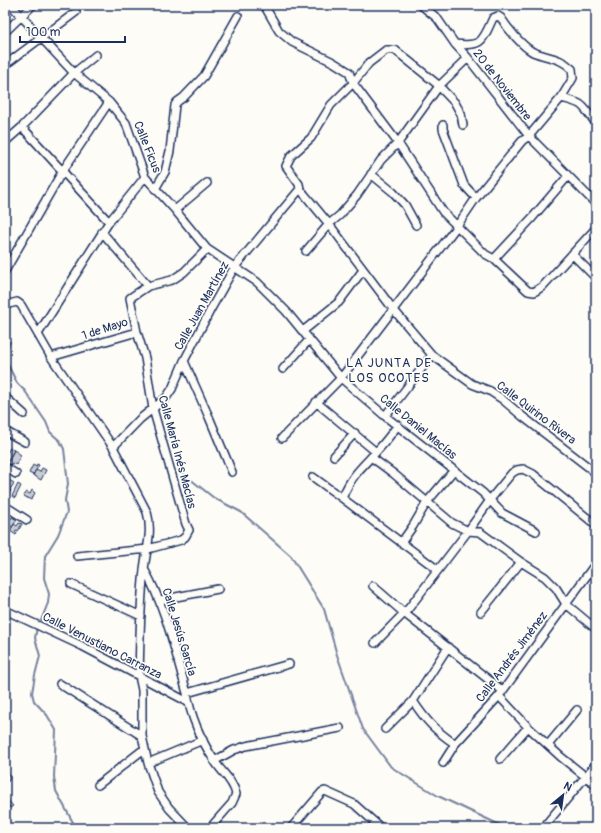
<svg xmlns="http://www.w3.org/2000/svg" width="601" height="833" font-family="Pangolin,sans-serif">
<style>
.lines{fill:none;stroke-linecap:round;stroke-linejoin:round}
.stream{stroke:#76819c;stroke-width:2}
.building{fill:#c9ccd3;stroke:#1b2f5e}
.minor-casing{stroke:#1b2f5e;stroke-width:10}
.minor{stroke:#fdfcf7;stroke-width:7}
.labels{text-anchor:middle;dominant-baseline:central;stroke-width:3.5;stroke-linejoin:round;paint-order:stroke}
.street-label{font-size:12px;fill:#1b2f5e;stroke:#fdfcf7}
.neighbourhood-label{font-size:13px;letter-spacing:1px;fill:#1b2f5e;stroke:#fdfcf7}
</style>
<rect width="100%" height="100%" fill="#fdfcf7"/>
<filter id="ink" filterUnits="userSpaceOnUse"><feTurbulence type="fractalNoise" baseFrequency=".025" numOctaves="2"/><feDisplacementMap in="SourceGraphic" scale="8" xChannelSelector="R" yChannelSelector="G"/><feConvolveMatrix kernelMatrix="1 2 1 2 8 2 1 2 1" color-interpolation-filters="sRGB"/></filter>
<g filter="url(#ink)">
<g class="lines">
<path class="stream" d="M 5,354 L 5,351 L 10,342
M 5,359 L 17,383 L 25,391 L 46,422 L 50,432 L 60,441 L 64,449 L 68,484 L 65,500 L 67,512 L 58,535 L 45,556 L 44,578 L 49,594 L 48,603 L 40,623
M 180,471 L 214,498 L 241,512 L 291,556 L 324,609 L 337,655 L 363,729 L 391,767 L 438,796 L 500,825 L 502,828
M 37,627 L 35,638 L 40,656 L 35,675 L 32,693 L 34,701 L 47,715 L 56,730 L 54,777 L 56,791 L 76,828"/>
</g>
<path class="building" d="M 10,448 L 14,450 L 8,462 L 5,461 L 5,456 Z
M 14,450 L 21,455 L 16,465 L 12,463 L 11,465 L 7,463 Z
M 37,464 L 39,465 L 33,475 L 29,473 L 33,465 L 36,467 Z
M 42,468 L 46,470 L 41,480 L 33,475 L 36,470 L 40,472 Z
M 9,480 L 14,483 L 11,488 L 9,489 L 11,490 L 7,498 L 5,496 L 5,487 Z
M 18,484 L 21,486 L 15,498 L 12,496 Z
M 32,490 L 35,493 L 31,500 L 24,496 L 26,492 L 30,494 Z
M 12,517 L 17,520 L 12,527 L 7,524 Z
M 19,523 L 22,524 L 18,531 L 16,530 L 15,532 L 17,533 L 16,535 L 10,531 L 14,524 L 17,526 Z
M 5,797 L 13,806 L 10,808 L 8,805 L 6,808 L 5,807 Z"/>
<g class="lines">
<g class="minor-casing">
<path id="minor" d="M 11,5 L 74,73 L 109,102 L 126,123 L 145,177 L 175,210 L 207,249 L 257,282 L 286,311 L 341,378 L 385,416 L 483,493 L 502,513 L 536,531
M 264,5 L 279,31 L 292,42 L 333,62 L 349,72 L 353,83 L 398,143 L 443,212 L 485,254 L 494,259 L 528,291 L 534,292 L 543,286 L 596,228
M 421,5 L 437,18 L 455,44 L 468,58 L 529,136 L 596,204
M 5,32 L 33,5
M 5,65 L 76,12
M 561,98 C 586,104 581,105 596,123
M 443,125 L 443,129 L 464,185 L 476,198
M 22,127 L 109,222
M 5,142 L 22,127 L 74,73 L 96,55
M 371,174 L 393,192 L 405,205 L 416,225
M 155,189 L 165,172 L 170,151 L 175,105 L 177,102 L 184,97 L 204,76 L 238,16
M 300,189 L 329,224 L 393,309 L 432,355 L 472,384 L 490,391 L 502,399 L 522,416 L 596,473
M 175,210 L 207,183
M 102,232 L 148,286
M 306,251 L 329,224 L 340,215 L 357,195 L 381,160 L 398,143 L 439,86 L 468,58
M 572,254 L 596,278
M 494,259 L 533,217 L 568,176
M 5,271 L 62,172 L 109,102
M 5,305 L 17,302 L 21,305 L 51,357 L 113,447 L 147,512 C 153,532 146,550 144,570 C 140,605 140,641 139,676 L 142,690 L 142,736 L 148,763 L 158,792 L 169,808 L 188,828
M 303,331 L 339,302 L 363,270
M 38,334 L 109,222 L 145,177
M 51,357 L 137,332
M 184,361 L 209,417 L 232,472
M 283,369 L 309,340
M 5,397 L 24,414
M 316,402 L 376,452
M 385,416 L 432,355
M 5,431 L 25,442
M 282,438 L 341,378 L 457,226 L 476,198 L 522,141 L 529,136 L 561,98 L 573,78 L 572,69 C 560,57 548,58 533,52 C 522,46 508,29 501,18 L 498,16 L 493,18 C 482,42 482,47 455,44
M 113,447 L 140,419 L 166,398 L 172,389 L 184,361 L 212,307 L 234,268 L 300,189 L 299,184 L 286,166 L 291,156 L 311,138 L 331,105 L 353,83 L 369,63 L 386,50 L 395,50 L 437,84 L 455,103 L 461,114 L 463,125
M 334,456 L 355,433
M 371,457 L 394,474 L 452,523 L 468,531 L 480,532 L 521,562 L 545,577 L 556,588 L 566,604 L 596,629
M 5,467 L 16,474
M 313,477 L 342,498 L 438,570
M 342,498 C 352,475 360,469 376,452 C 384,444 391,434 398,425
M 5,506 L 27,520
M 401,543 L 413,526 L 427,502 L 454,470
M 77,556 L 148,549 L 181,540 L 185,537 L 189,530 L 186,524 L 153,409 L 145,358 L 137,332 L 130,298 L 148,286 L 172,280 L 184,272 L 207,249
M 144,569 C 166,607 175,652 187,693 C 190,715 202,742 214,760 C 221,772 233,780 236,794 L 232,803 L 210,828
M 71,584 L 141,616
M 373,586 L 404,613 L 503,691
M 160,600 L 218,589
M 5,610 L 82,646 L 188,702
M 481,612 L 521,562
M 375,643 L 409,608 L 468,531 L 493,496 L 512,473 L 517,470 L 523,469 L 533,474 L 596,525
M 60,684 L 142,736
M 187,693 L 289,664
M 499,696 L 528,727 L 561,757 L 596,785
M 413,701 C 426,721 435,730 455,744
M 385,729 L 413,701 L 448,647
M 548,745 L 577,710
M 500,759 L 528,727
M 214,761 L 234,750 L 246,746 L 340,728
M 148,763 L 203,740
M 443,763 L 455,744 L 499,696 L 596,563
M 5,777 L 5,778
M 98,785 L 144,749
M 547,823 L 596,764
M 291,828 L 322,792 L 325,791 L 354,804 L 381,828"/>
</g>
<use href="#minor" class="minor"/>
</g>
</g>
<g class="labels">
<g class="street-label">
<text transform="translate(502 85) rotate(52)">20 de Noviembre</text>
<text transform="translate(147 147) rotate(68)">Calle Ficus</text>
<text transform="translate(202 306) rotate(-61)">Calle Juan Martínez</text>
<text transform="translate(105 329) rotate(-18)">1 de Mayo</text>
<text transform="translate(536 413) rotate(37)">Calle Quirino Rivera</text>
<text transform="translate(418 427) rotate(39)">Calle Daniel Macías</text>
<text transform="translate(177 452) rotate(75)">Calle María Inés Macías</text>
<text transform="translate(179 632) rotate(73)">Calle Jesús García</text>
<text transform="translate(102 646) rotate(27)">Calle Venustiano Carranza</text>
<text transform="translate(512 657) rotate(-53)">Calle Andrés Jiménez</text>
</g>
<g class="neighbourhood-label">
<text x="389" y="363">LA JUNTA DE<tspan x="389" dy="15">LOS OCOTES</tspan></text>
</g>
</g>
<rect width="601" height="833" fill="none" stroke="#fdfcf7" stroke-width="20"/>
<rect x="10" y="10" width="581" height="813" fill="none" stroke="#1b2f5e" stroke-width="1.5" filter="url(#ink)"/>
<g transform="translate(563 795) rotate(29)" stroke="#fdfcf7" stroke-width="3" paint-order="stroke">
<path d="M0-3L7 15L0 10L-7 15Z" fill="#1b2f5e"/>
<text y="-6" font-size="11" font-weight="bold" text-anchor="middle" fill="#1b2f5e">N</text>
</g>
<path d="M20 36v6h105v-6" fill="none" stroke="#1b2f5e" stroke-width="2"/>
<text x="26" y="36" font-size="12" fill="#1b2f5e" stroke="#fdfcf7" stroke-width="3" paint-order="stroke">100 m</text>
</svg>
